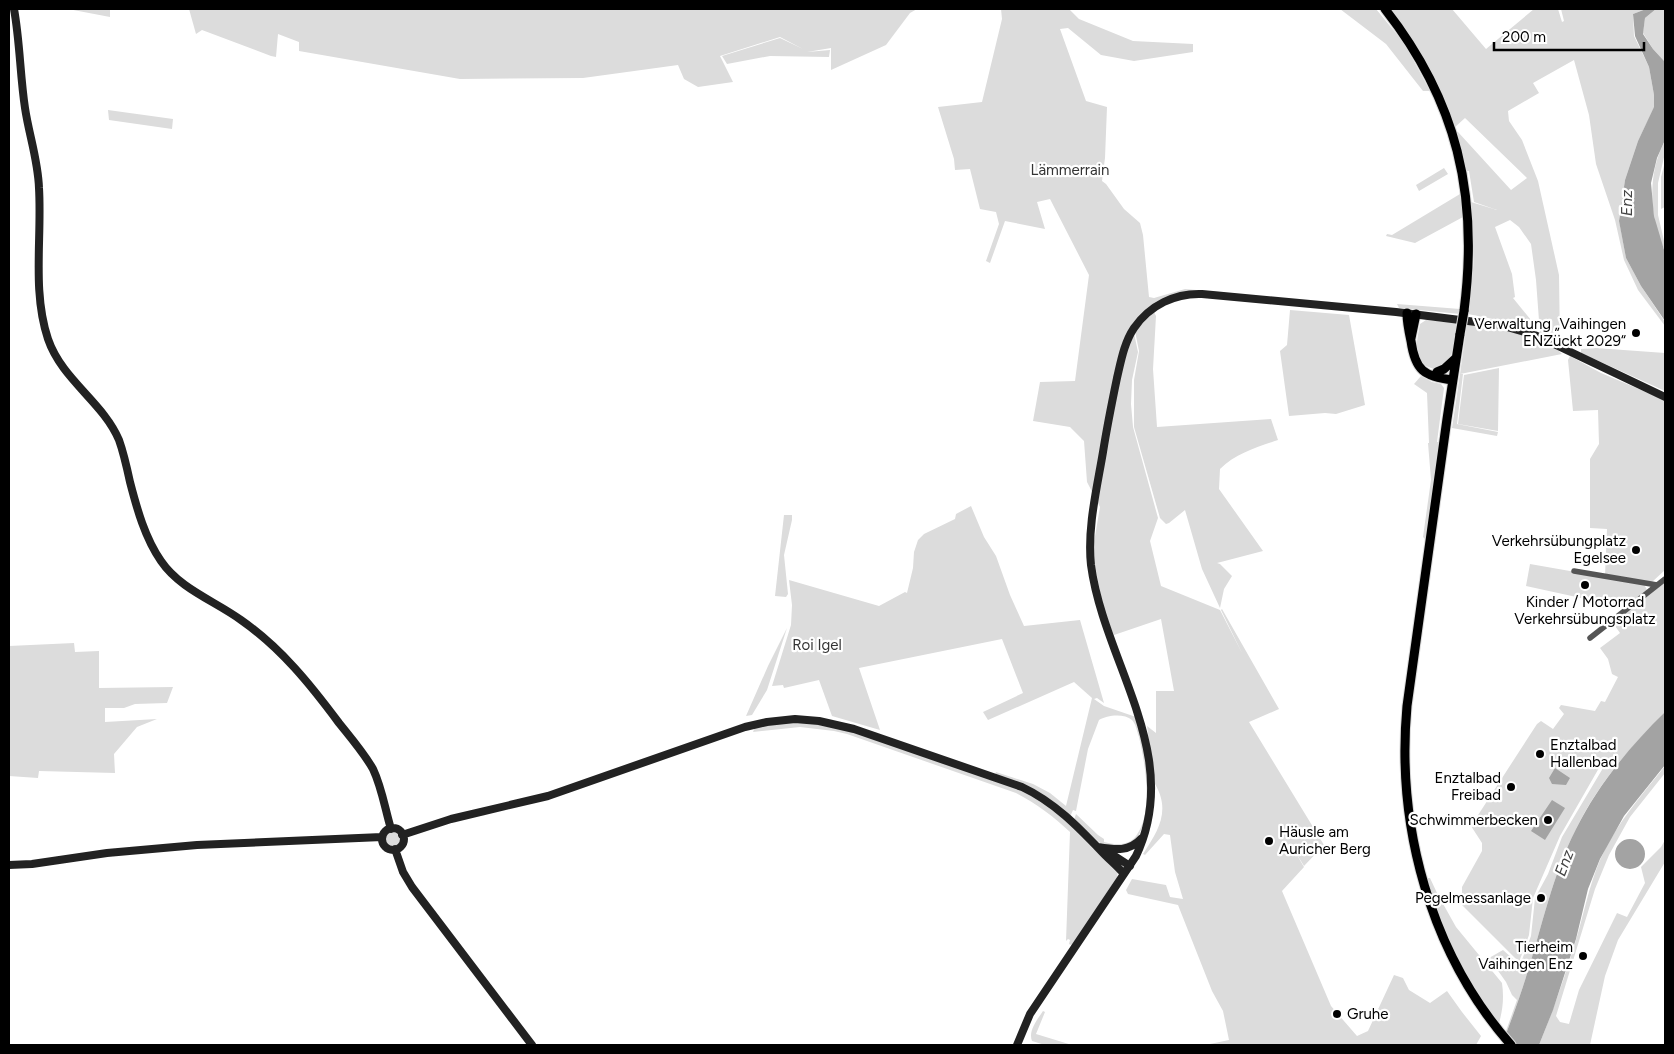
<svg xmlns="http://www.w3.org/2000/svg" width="1674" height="1054" font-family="Figtree,sans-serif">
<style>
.green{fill:#dcdcdc}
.water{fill:#a3a3a3}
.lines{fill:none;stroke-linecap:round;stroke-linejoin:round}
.primary-casing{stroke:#dbdbdb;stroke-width:11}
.street{stroke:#555;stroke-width:5.5}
.secondary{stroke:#222;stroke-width:8}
.primary{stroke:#000;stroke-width:9}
.primary-bridge-casing{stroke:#dbdbdb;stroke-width:11;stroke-linecap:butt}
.primary-bridge{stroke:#000;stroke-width:9}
.poi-dot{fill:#000;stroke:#fff;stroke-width:2}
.labels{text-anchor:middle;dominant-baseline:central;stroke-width:4.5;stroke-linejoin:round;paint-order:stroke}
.park-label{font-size:15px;fill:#333;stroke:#fff}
.poi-label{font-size:15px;fill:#000;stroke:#fff;text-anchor:end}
.water-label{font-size:16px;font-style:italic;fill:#444;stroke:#fff}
</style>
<rect width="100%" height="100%" fill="#fff"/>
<path class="green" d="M 68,9 L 110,9 L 110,17 Z
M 189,9 L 188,9 L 917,9 L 910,13 L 886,45 L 831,70 L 831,48 L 807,52 L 830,50 L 829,57 L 770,56 L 727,64 L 722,56 L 780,38 L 803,49 L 780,37 L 720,56 L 733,82 L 698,87 L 684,79 L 678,65 L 583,78 L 460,79 L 299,51 L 299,42 L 278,34 L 276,57 L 271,56 L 202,30 L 196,34 Z
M 1001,9 L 1069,9 L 1079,19 L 1133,41 L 1193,44 L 1193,52 L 1134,61 L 1101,55 L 1068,28 L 1060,29 L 1086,101 L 1107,107 L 1105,158 L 1102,181 L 1106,184 L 1124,209 L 1140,223 L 1143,235 L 1149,297 L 1154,298 L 1185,289 L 1220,292 L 1220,293 L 1200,291 L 1150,306 L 1132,324 L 1138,352 L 1132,380 L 1131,404 L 1133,427 L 1158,518 L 1150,541 L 1161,586 L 1220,610 L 1242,653 L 1221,610 L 1222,609 L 1279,709 L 1249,722 L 1324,845 L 1304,866 L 1288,840 L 1304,867 L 1282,891 L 1331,1006 L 1357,1036 L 1368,1031 L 1394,975 L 1403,978 L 1409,990 L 1430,1003 L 1447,991 L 1462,1012 L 1481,1036 L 1476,1045 L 1210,1045 L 1210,1044 L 1229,1040 L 1223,1011 L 1212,991 L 1178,905 L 1128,894 L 1126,890 L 1132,879 L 1166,885 L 1170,897 L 1183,899 L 1175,872 L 1170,835 L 1164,834 L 1145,855 L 1143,854 C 1158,831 1171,811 1155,784 L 1147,726 L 1156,733 L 1156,691 L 1174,691 L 1161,619 L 1114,635 L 1104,613 L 1095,565 L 1093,548 L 1100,507 L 1087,482 L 1084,441 L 1070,427 L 1033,421 L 1040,382 L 1075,381 L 1089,275 L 1050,199 L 1037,202 L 1045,229 L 1005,221 L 990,263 L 986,261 L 999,224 L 996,212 L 980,209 L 970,169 L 955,170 L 954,159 L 938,107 L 982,102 L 1002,19 Z
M 1340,9 L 1376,9 L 1404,43 L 1430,91 L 1423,91 L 1386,44 Z
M 1389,9 L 1452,9 L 1486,49 L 1534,9 L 1558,9 L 1562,22 L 1564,21 L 1561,9 L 1646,9 L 1633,14 L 1634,36 L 1649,67 L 1654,95 L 1654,108 L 1638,141 L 1625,180 L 1619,220 L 1626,258 L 1641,286 L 1665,322 L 1665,326 L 1638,290 L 1624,260 L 1615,220 L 1596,164 L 1589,115 L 1574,60 L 1533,83 L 1539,93 L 1508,111 L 1509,121 L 1522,140 L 1538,181 L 1559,275 L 1560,344 L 1540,334 L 1536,280 L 1531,244 L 1519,227 L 1510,220 L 1495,227 L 1512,274 L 1515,297 L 1513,298 L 1531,320 L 1532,330 L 1513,323 L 1468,314 L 1474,261 L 1471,202 L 1497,210 L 1474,202 L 1469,171 L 1466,171 L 1456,132 L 1458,132 L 1511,190 L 1527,178 L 1465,118 L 1454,128 Z
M 1656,9 L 1665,9 L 1665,62 L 1653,49 L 1643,33 L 1645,18 Z
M 108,110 L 173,119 L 172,129 L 109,120 Z
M 1665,141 L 1665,153 L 1658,183 L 1658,215 L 1665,245 L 1665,251 C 1649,218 1647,173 1665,141 Z
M 1665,162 L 1665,207 L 1661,209 L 1661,177 Z
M 1444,168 L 1448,174 L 1419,191 L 1416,185 Z
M 1460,194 L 1463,217 L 1415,243 L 1386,236 L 1387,234 L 1392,235 Z
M 1397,304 L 1460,309 L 1460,314 L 1399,308 Z
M 1290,310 L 1349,315 L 1365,405 L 1336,414 L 1325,413 L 1289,416 L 1280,351 L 1287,345 Z
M 1154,312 L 1156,316 L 1153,369 L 1157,427 L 1271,419 L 1278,440 C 1258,447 1236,453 1220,469 L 1219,489 L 1263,551 L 1217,563 L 1220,564 L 1232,576 L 1224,589 L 1220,608 L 1202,569 L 1185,510 L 1169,523 L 1166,524 L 1160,518 L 1134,427 L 1134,380 L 1139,351 L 1135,331 Z
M 1426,320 L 1458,323 C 1457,336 1454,357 1442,367 C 1439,369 1435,370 1431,368 C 1411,362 1417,340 1420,324 Z
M 1467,323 C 1492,327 1545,336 1562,354 L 1460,374 Z
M 1596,348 L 1665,353 L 1665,391 L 1581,353 L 1581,349 Z
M 1570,356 L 1601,373 L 1665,400 L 1665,570 L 1652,582 L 1605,576 L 1607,529 L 1590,528 L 1590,459 L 1599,444 L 1598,410 L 1573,411 L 1568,360 Z
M 1499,368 L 1498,431 L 1458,424 L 1464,375 Z
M 1460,374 L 1463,374 L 1457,424 L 1498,432 L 1497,436 L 1452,428 Z
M 1421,376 L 1432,382 L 1441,384 L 1444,388 L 1437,442 L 1439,442 L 1428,539 L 1426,540 L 1423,537 L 1431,480 L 1428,443 L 1429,443 L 1427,393 L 1414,384 Z
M 971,506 L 984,537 L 996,556 L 1010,595 L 1024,626 L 1080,620 L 1104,703 L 1097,698 L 1094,699 L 1104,706 L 1136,717 L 1146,754 L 1149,776 L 1147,815 L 1137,840 L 1123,848 L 1101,844 L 1074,820 L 1076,814 L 1098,835 L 1104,839 L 1104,842 C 1115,845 1129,846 1136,836 C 1154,812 1145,763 1139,737 C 1137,732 1136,724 1132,720 C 1124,713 1107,715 1099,720 L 1088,749 L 1076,811 L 1073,810 L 1070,817 L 995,775 L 996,772 L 1033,784 L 1050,793 L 1066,806 L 1092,698 L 1074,682 L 988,720 L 983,712 L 1023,693 L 1002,639 L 859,668 L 880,730 L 832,716 L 819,680 L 784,688 L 783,685 L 772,686 L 791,625 L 792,605 L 789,580 L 879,606 L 905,592 L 907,593 L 913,568 L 914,552 L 918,540 L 924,534 L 955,519 L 956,514 Z
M 784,515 L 792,515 L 792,520 L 784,555 L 788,594 L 786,597 L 775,596 Z
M 1530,564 L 1644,584 L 1647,590 L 1628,606 L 1604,603 L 1526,586 Z
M 1665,582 L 1665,712 C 1631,746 1597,785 1576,829 C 1552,876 1542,927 1526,977 C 1519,1000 1510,1023 1502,1045 L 1501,1045 L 1517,1000 L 1512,995 L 1506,982 L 1489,958 L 1503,950 L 1520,965 L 1531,936 L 1535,898 L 1548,874 L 1562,837 L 1606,763 L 1603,761 L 1560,836 L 1533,898 L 1529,935 L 1519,962 L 1462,905 L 1462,887 L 1482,851 L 1482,843 L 1471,826 L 1537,724 L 1541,721 L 1553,729 L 1564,714 L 1559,708 L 1561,705 L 1595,711 L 1601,701 L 1605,702 L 1618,677 L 1612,674 L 1608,659 L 1600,648 L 1620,633 L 1613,623 Z
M 787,628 L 767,690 L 752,715 L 746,716 L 768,666 Z
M 74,643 L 75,652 L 99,651 L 99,688 L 173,687 L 167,703 L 135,704 L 124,708 L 105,708 L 105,722 L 157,719 L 137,727 L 114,754 L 115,773 L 39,771 L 38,778 L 9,776 L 9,646 Z
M 797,721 L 835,726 L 1002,782 L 1035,795 L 1065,818 L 1118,872 L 1117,877 L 1074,943 L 1071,945 L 1069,944 L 1070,940 L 1068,939 L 1066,941 L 1070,832 C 1053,816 1037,804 1016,793 L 847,734 L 834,731 L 800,727 L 753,732 L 755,727 Z
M 1665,766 L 1665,773 L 1630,817 L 1609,855 L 1595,889 L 1556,1016 L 1560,1022 L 1569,1024 L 1579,990 L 1617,913 L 1627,917 L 1645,883 L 1641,867 L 1661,847 L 1665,840 L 1665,862 L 1618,940 L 1605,976 L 1590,1045 L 1539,1045 C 1553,1011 1565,976 1576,940 C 1584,913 1589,886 1600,860 C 1616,824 1641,796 1665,766 Z
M384 839a9 9 0 1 1 18 0a9 9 0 1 1-18 0Z
M 1428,878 L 1430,878 L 1437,893 L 1456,927 L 1502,983 C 1504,997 1503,1009 1499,1023 C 1466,979 1444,934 1427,882 Z
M 1043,1011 L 1045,1012 L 1036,1034 L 1072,1045 L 1045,1045 L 1032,1041 C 1028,1031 1037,1020 1043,1011 Z"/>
<path class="water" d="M 1646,9 L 1656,9 L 1645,18 L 1643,34 L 1653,49 L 1665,62 L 1665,140 L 1657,158 L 1651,183 L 1654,216 L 1665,253 L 1665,321 L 1641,286 L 1626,258 L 1619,221 L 1625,180 L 1638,141 L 1654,107 L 1654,95 L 1649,67 L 1635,36 L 1633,14 Z
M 1665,712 L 1665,765 L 1624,816 L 1600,859 L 1588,889 L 1576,939 L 1553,1010 L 1539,1045 L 1502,1045 C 1510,1023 1519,1000 1526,977 C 1542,927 1552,876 1576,829 C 1598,785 1630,746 1665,712 Z
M 1555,768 L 1570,778 L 1566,785 L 1552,784 L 1549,778 Z
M 1552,800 L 1565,808 L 1545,840 L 1531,831 Z
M1615 854a15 15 0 1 1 30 0a15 15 0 1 1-30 0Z"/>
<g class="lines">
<g class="primary-casing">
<path id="primary" d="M 1385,9 C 1457,101 1479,195 1464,311
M 1407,313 C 1407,323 1409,332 1411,341 C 1415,370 1424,377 1453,380
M 1460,334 L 1447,419 L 1407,706 C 1396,826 1430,953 1511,1045
M 1411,338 L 1416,314
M 1437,372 L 1444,369 L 1456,358"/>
</g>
<path class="street" d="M 1574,571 L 1657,585
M 1590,638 L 1665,579"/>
<path class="secondary" d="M 14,9 C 20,42 20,75 25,108 C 29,135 38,160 39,188 C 42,238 32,291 48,339 C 62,380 103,402 119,440 C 124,454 127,468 130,482 C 137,509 145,538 161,561 C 180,589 215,601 241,620 C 281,648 310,684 339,723 C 351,738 364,753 373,769 C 382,788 385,809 391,829
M382 839a11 11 0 1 1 22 0a11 11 0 1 1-22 0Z
M 402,835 L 451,819 L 548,796 L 745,727 L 767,722 L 795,719 L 819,721 L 854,729 L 1022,787 C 1056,803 1080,829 1105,855 C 1112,862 1118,867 1124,874
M 1098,847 C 1116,850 1129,852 1142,838
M 395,849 L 403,872 L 412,887 L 532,1045
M 1107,851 L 1130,866
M 9,865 L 32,864 L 107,853 L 197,845 L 382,837
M 1017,1045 L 1030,1014 L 1136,856 C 1184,755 1104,663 1091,565 C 1087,528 1097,488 1103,452 C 1107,427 1112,402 1117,378 C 1121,361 1124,343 1134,328 C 1150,305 1175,293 1202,294 L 1396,312 L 1500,325 L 1535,335 L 1665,397"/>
<use href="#primary" class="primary"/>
<g class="primary-bridge-casing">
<path id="primary-bridge" d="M 1460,334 L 1464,311"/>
</g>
<use href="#primary-bridge" class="primary-bridge"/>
</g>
<g class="poi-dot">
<circle cx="1636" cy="333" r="5"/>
<circle cx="1636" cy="550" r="5"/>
<circle cx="1585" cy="585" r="5"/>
<circle cx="1540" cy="754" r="5"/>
<circle cx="1511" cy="787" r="5"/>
<circle cx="1548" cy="820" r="5"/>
<circle cx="1269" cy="841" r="5"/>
<circle cx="1541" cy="898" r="5"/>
<circle cx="1583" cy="956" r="5"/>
<circle cx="1337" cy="1014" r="5"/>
</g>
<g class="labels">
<g class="park-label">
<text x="1070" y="170">Lämmerrain</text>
<text x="817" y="645">Roi Igel</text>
</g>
<g class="poi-label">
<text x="1626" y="324">Verwaltung „Vaihingen<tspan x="1626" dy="17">ENZückt 2029“</tspan></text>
<text x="1626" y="541">Verkehrsübungplatz<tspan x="1626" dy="17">Egelsee</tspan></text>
<text x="1585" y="602" text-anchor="middle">Kinder / Motorrad<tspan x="1585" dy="17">Verkehrsübungsplatz</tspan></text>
<text x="1550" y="745" text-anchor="start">Enztalbad<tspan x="1550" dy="17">Hallenbad</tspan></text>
<text x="1501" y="778">Enztalbad<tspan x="1501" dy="17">Freibad</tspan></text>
<text x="1538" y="820">Schwimmerbecken</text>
<text x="1279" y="832" text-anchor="start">Häusle am<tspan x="1279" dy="17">Auricher Berg</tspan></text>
<text x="1531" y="898">Pegelmessanlage</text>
<text x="1573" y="947">Tierheim<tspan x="1573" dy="17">Vaihingen Enz</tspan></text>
<text x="1347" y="1014" text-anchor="start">Gruhe</text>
</g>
<g class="water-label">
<text transform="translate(1626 203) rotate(-90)">Enz</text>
<text transform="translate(1564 863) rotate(-69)">Enz</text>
</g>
</g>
<rect width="1674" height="1054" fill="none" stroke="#000000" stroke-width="20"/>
<path d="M1494 42v8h150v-8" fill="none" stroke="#000000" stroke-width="2.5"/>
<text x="1502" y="42" font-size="15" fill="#000000" stroke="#ffffff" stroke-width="4" paint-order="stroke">200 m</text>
</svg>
